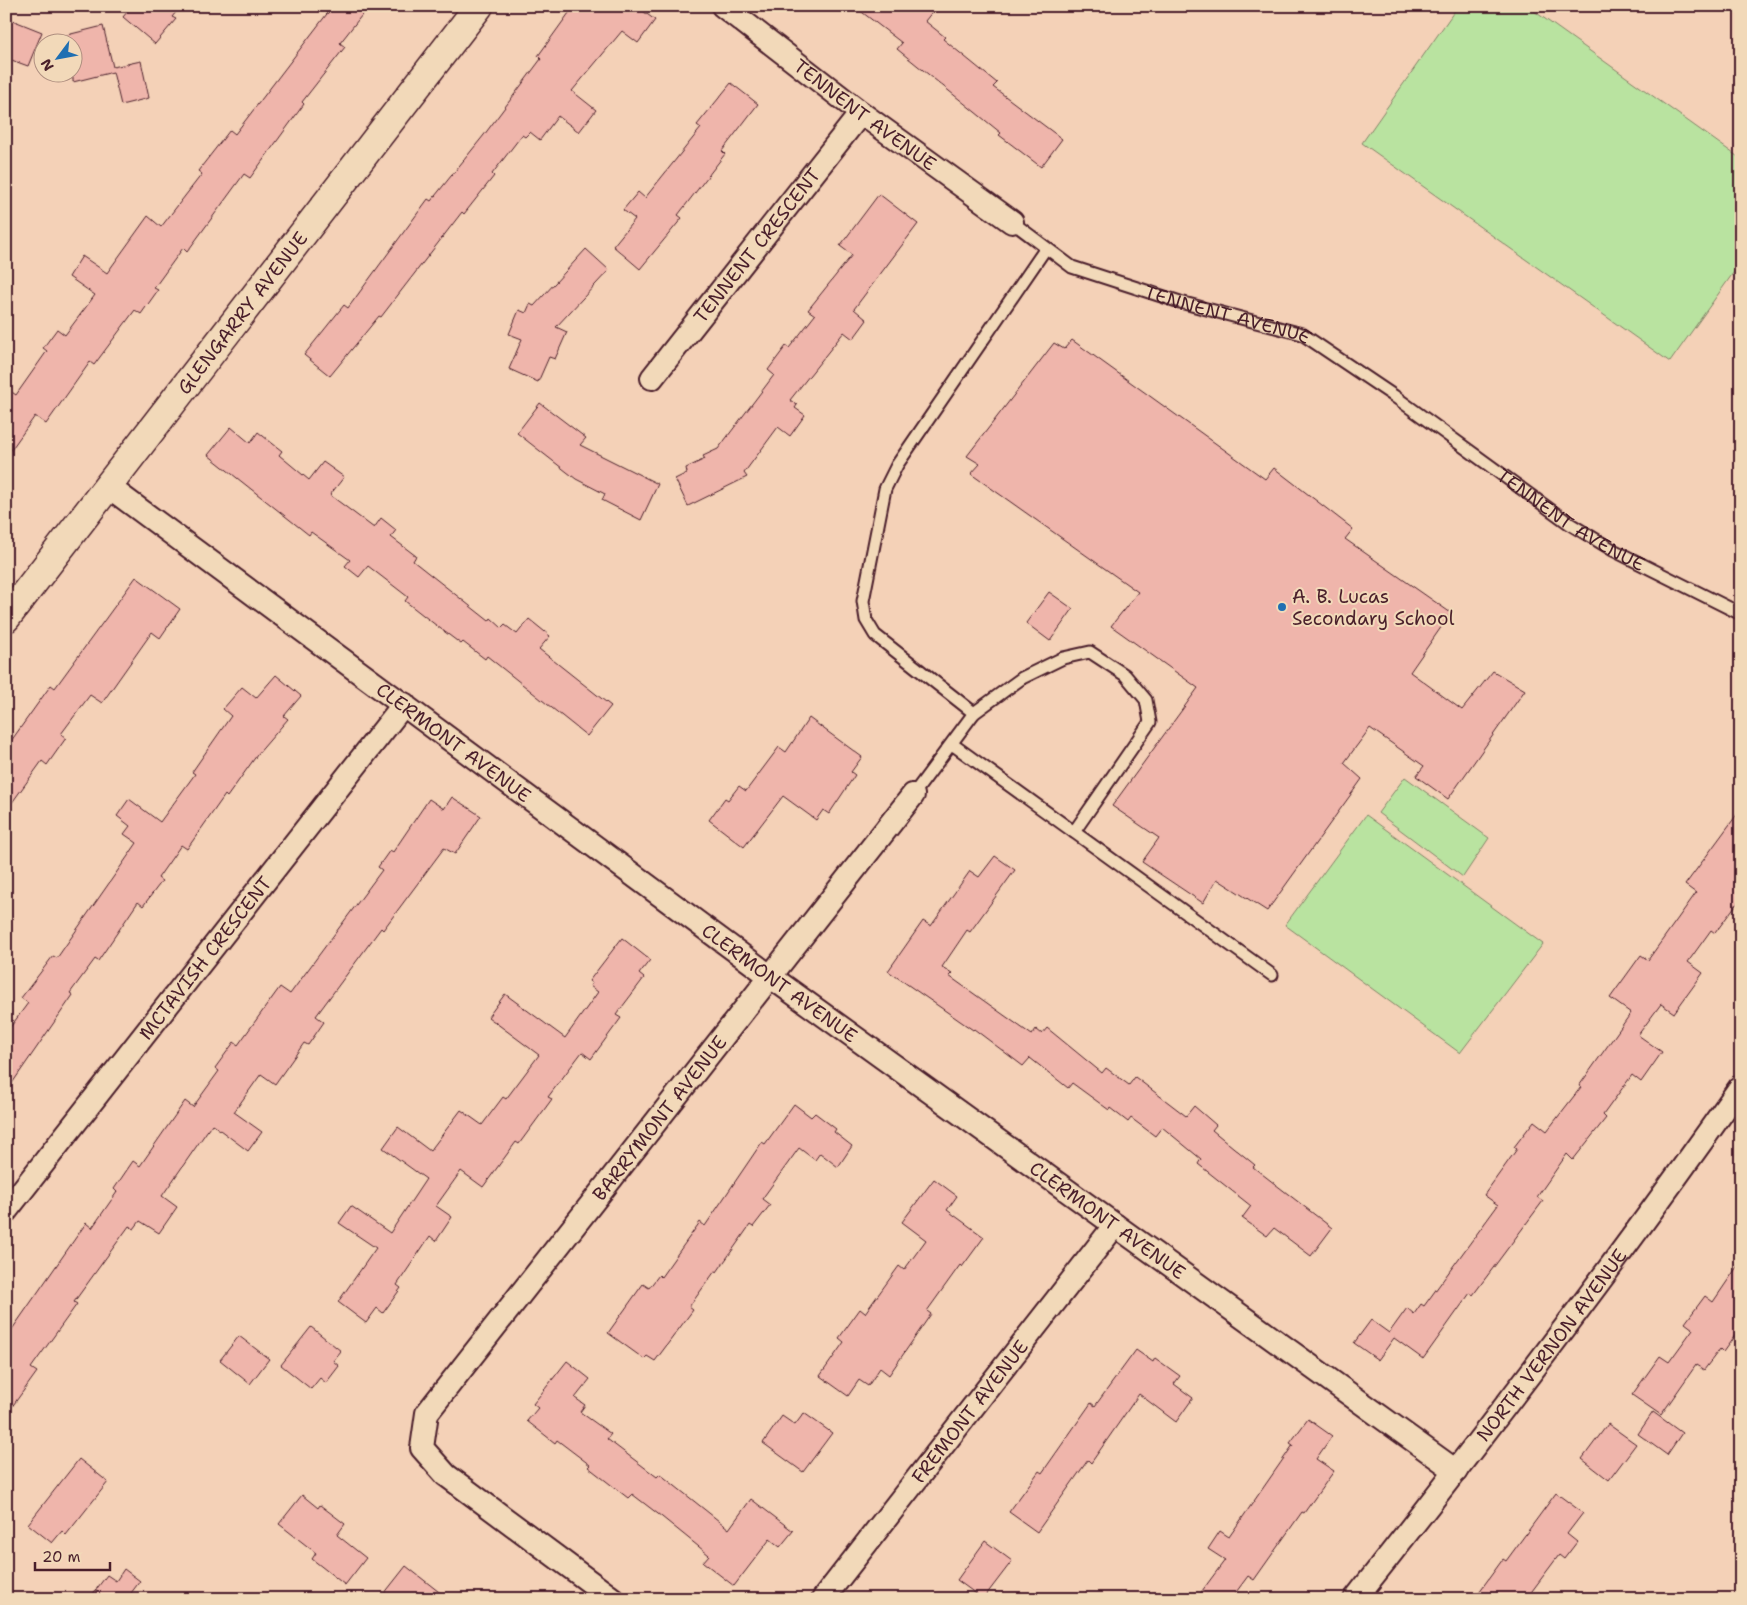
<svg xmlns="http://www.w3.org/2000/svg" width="1747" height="1605" font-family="'Shantell Sans',sans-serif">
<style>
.green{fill:#b9e3a0;stroke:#828166}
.building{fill:#efb5ab;stroke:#4a1f2b}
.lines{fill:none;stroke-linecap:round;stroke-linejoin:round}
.lane-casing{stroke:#4a1f2b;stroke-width:15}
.street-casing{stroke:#4a1f2b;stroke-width:26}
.secondary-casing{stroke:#4a1f2b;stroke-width:31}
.lane{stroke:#f2d9b9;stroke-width:11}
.street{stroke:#f2d9b9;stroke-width:22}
.secondary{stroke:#f2d9b9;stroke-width:28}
.poi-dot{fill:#1f6fb2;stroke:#f2d9b9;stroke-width:2}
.labels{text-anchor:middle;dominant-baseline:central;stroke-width:4;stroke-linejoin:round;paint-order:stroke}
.street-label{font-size:19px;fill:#4a1f2b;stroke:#f2d9b9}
.poi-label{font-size:19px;fill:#4a1f2b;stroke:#f2d9b9;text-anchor:start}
</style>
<rect width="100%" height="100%" fill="#f4d1b7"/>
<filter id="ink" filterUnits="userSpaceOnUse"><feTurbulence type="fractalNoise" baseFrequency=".02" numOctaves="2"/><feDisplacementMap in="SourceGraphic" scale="10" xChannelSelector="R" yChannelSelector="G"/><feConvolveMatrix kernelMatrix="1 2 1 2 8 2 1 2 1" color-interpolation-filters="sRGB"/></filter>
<g filter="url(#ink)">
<path class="green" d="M 1458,6 L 1527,6 L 1741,159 L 1741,262 L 1670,362 L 1362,143 Z
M 1405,777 L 1489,838 L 1463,877 L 1378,813 Z
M 1366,815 L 1543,944 L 1460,1053 L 1285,925 Z"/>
<path class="building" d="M 132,6 L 181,6 L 172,17 L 176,19 L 155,44 L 123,17 Z
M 333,6 L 369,6 L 340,43 L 345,47 L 302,102 L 304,104 L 250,178 L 244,174 L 187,252 L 183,248 L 154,288 L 158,290 L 141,314 L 135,310 L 94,365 L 90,362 L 46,424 L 35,416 L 6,457 L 6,388 L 16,395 L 47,351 L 43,348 L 57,329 L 65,335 L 95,295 L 69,277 L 82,256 L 107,273 L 148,216 L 161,227 L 202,174 L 198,171 L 230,130 L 235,134 Z
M 574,6 L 636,6 L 655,20 L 638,43 L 622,31 L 572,91 L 596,110 L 579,132 L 558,116 L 540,140 L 530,132 L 525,137 L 522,135 L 492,174 L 494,176 L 464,214 L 462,212 L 381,317 L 379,316 L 330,376 L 304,355 L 344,305 L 348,308 L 428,199 L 431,201 L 484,135 L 541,59 L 538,56 Z
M 854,6 L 937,6 L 925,21 L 945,37 L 943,39 L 997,83 L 993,87 L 1062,139 L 1041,167 L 999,135 L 1001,133 L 897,49 L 902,43 Z
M 12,20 L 42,32 L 28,66 L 6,58 L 6,34 Z
M 103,26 L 113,67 L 141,61 L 149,98 L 121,105 L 113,72 L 73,82 L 73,78 L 61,81 L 59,72 L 72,72 L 72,42 L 52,42 L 51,39 Z
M 731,83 L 758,104 L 722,151 L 725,154 L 678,215 L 682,218 L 640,269 L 613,246 L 635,219 L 623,210 L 638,192 L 645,198 L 701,128 L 697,125 Z
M 879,194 L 918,224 L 854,309 L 867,320 L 853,339 L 844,332 L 790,400 L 797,405 L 795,408 L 805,415 L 790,436 L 778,427 L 744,473 L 747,477 L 688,506 L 675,479 L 687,473 L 686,468 L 705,459 L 703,456 L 718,449 L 774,375 L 768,370 L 786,346 L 789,348 L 815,315 L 808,310 L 852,255 L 840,246 Z
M 586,249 L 609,270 L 556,327 L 567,332 L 555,359 L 549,357 L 538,382 L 509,369 L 522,339 L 509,334 L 519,310 L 526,313 L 530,304 L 534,306 Z
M 1072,340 L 1265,479 L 1274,468 L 1353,529 L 1345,539 L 1451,613 L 1410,672 L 1462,710 L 1493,671 L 1525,690 L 1448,799 L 1416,776 L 1424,766 L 1370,728 L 1344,763 L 1362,779 L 1267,911 L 1217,879 L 1203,903 L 1142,862 L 1159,838 L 1112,806 L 1198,688 L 1111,626 L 1138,592 L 971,474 L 980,464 L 967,456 L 1054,343 L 1064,349 Z
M 540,403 L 586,438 L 580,445 L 658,484 L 641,520 L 602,500 L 605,494 L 576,479 L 517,433 Z
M 231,427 L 250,443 L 258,432 L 282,451 L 279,455 L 309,480 L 323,462 L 344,477 L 330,495 L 374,528 L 381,518 L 396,530 L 391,537 L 416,556 L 413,561 L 489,621 L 491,618 L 502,628 L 505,625 L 517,634 L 529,619 L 550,636 L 539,649 L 611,706 L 587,736 L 487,656 L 485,659 L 463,642 L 461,644 L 437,626 L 405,601 L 408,597 L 368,566 L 359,577 L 345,566 L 350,560 L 311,532 L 309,535 L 208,455 Z
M 136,577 L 180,609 L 160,638 L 152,632 L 102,703 L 90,695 L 61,734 L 66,738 L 47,765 L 42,761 L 6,811 L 6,748 L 51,685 L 55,688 Z
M 1049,592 L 1073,609 L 1050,641 L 1026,623 Z
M 276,675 L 301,696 L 284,716 L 288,719 L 257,755 L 227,797 L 225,795 L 187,849 L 181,845 L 158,878 L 162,881 L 143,906 L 138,902 L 98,961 L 95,959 L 70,993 L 73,995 L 6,1092 L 6,1033 L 28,1003 L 21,998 L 53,956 L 57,958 L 137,843 L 124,834 L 130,826 L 117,816 L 129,799 L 160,822 L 195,774 L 192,772 L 231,716 L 223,709 L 242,687 L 256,698 Z
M 809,718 L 862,757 L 851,772 L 855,775 L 829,814 L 823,810 L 816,820 L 783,796 L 744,847 L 709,820 L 725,798 L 728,800 L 739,786 L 746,791 L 779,747 L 786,752 Z
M 452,797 L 481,816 L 455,854 L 444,848 L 383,930 L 381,928 L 316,1016 L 324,1022 L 308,1045 L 304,1043 L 275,1084 L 261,1074 L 234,1112 L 262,1132 L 248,1151 L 212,1124 L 162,1196 L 177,1207 L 159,1233 L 140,1221 L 134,1229 L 129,1226 L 74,1302 L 77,1304 L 31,1368 L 37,1372 L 6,1415 L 6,1338 L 86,1223 L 92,1228 L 117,1192 L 114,1189 L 133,1161 L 140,1166 L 185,1101 L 193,1107 L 219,1071 L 215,1068 L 234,1042 L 238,1045 L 280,987 L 290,994 L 382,870 L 378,867 L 390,850 L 393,852 L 429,799 L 444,809 Z
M 1741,809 L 1741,898 L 1715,933 L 1711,930 L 1688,962 L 1703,973 L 1674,1013 L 1661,1004 L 1638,1035 L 1662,1052 L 1641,1082 L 1632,1075 L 1603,1115 L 1606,1118 L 1573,1160 L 1567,1154 L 1537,1197 L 1543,1201 L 1473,1295 L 1470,1293 L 1423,1359 L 1394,1338 L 1378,1360 L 1354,1343 L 1371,1320 L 1389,1333 L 1407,1308 L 1414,1314 L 1421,1304 L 1424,1306 L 1498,1205 L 1484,1195 L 1517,1149 L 1514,1147 L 1534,1121 L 1547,1131 L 1581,1087 L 1579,1086 L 1631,1013 L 1610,998 L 1641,955 L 1648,960 L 1696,893 L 1685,885 Z
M 995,856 L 1015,870 L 970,932 L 967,930 L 942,967 L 952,973 L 949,976 L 1032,1035 L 1036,1029 L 1042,1034 L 1047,1028 L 1102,1073 L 1106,1068 L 1129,1085 L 1135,1077 L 1186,1116 L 1194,1106 L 1216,1125 L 1212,1130 L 1255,1165 L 1253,1167 L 1332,1228 L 1311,1256 L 1274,1228 L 1267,1236 L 1242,1218 L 1251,1206 L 1198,1164 L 1201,1159 L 1162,1127 L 1155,1136 L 1131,1118 L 1128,1122 L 1110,1108 L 1109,1110 L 1072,1083 L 1068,1088 L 1030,1058 L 1023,1066 L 974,1029 L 973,1030 L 888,971 L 923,921 L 931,926 L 970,871 L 979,877 Z
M 622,938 L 650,960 L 639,974 L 644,978 L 616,1015 L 621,1018 L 591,1059 L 582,1052 L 548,1097 L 552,1099 L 519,1144 L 516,1142 L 483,1187 L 461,1171 L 436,1206 L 452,1217 L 436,1241 L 430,1236 L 397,1285 L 401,1288 L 383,1313 L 377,1308 L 366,1323 L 338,1302 L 376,1248 L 339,1223 L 351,1206 L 390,1233 L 426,1179 L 383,1148 L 398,1127 L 430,1151 L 461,1110 L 482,1125 L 503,1097 L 506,1099 L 539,1055 L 488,1017 L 505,994 L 565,1038 L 598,992 L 590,986 L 592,983 L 589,981 Z
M 794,1104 L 811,1117 L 815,1113 L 836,1129 L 834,1132 L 852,1146 L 838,1167 L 820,1153 L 815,1160 L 799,1148 L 762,1199 L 770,1205 L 753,1227 L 750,1225 L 717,1272 L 715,1271 L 689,1307 L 693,1310 L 655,1361 L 647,1356 L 644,1359 L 608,1333 L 643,1284 L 649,1288 L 659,1275 L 661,1277 L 700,1222 L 705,1226 L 762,1142 L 765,1144 Z
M 934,1179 L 957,1196 L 947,1210 L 984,1237 L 962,1267 L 960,1265 L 927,1311 L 931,1314 L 889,1375 L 880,1368 L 868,1386 L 859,1380 L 848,1396 L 820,1376 L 844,1342 L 839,1338 L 860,1309 L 865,1313 L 899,1266 L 904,1270 L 926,1240 L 902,1222 Z
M 1741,1261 L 1741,1327 L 1723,1352 L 1720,1349 L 1704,1370 L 1696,1365 L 1661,1415 L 1632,1395 L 1660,1356 L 1669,1362 L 1693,1329 L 1685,1323 L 1705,1296 L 1713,1302 Z
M 311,1327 L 341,1351 L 333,1361 L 339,1366 L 326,1383 L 320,1378 L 311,1389 L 281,1365 Z
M 239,1336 L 269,1359 L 250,1384 L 220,1360 Z
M 1136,1350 L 1153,1362 L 1155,1358 L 1180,1376 L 1174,1384 L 1193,1398 L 1176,1422 L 1139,1394 L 1091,1463 L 1088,1460 L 1037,1532 L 1009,1512 L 1039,1471 L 1042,1473 L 1091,1403 L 1095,1406 Z
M 567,1361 L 590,1379 L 575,1398 L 585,1405 L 580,1412 L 611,1434 L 607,1439 L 657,1477 L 660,1474 L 729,1529 L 751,1499 L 793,1531 L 780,1547 L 770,1539 L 734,1586 L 703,1562 L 709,1555 L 662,1517 L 632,1494 L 628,1498 L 588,1467 L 590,1465 L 557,1440 L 555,1443 L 527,1421 L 538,1408 L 533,1404 Z
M 1653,1412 L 1682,1433 L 1667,1455 L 1638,1434 Z
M 804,1413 L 832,1433 L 803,1472 L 763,1443 L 782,1416 L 795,1425 Z
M 1308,1419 L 1332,1436 L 1316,1459 L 1334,1471 L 1304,1513 L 1302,1512 L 1254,1580 L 1248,1576 L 1231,1599 L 1196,1599 L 1225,1560 L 1208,1549 L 1220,1531 L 1229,1537 L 1293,1445 L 1290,1443 Z
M 1608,1424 L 1636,1444 L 1609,1480 L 1582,1459 Z
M 79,1459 L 108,1482 L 66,1535 L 62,1531 L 52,1543 L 28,1524 Z
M 1556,1493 L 1583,1513 L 1567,1534 L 1577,1542 L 1564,1559 L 1559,1555 L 1526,1599 L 1474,1599 L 1503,1559 L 1506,1561 Z
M 302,1495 L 318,1508 L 320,1505 L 345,1524 L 337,1535 L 366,1558 L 345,1585 L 312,1559 L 316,1553 L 279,1524 Z
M 985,1541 L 1012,1561 L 983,1599 L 957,1580 Z
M 406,1566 L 448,1599 L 380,1599 Z
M 124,1569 L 140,1581 L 131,1593 L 140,1599 L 89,1599 L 107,1575 L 116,1581 Z"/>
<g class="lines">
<g class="lane-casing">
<g id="lane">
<path id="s1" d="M 1012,222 L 1072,267 L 1180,302 L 1302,334 L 1394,396 L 1570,524 L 1613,550 L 1741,614"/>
<path d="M 974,713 L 875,635 L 866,620 L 863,601 L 885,489 L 897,465 L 1046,248"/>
<path d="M 952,744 L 1272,975"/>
<path d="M 913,795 L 974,713 L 1022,678 L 1063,658 L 1090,652 L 1125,675 L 1146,700 L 1150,722 L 1074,832"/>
</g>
</g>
<g class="street-casing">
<g id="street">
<path id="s2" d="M 723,6 L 861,113 L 1012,222"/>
<path id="s3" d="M 652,378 L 861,113"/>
<path id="s4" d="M 109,487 L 771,977 L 1456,1471"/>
<path id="s5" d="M 6,1211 L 404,704"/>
<path id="s6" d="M 613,1599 L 446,1475 L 422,1448 L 427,1413 L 913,795"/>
<path id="s7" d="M 823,1599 L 1115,1225"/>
<path id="s8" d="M 1355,1599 C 1488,1431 1618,1261 1741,1086"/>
</g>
</g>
<g class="secondary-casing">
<g id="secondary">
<path id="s9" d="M 6,618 L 479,6"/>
</g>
</g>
<use href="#lane" class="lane"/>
<use href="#street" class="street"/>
<use href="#secondary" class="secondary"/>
</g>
</g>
<circle class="poi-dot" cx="1282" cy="607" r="5"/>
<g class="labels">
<g class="street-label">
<text stroke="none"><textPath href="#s2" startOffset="179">TENNENT AVENUE</textPath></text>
<text stroke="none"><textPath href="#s3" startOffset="169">TENNENT CRESCENT</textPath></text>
<text stroke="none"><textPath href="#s9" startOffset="386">GLENGARRY AVENUE</textPath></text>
<text stroke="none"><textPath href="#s1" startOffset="238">TENNENT AVENUE</textPath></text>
<text stroke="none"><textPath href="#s1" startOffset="642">TENNENT AVENUE</textPath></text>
<text stroke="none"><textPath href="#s4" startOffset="429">CLERMONT AVENUE</textPath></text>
<text stroke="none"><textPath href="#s5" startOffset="322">MCTAVISH CRESCENT</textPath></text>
<text stroke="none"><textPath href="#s4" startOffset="834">CLERMONT AVENUE</textPath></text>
<text stroke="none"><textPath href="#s6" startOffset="655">BARRYMONT AVENUE</textPath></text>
<text stroke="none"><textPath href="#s4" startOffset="1239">CLERMONT AVENUE</textPath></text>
<text stroke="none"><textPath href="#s8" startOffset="321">NORTH VERNON AVENUE</textPath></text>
<text stroke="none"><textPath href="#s7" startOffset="238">FREMONT AVENUE</textPath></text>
</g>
<g class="poi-label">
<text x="1292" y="596">A. B. Lucas<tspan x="1292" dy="22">Secondary School</tspan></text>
</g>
</g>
<rect width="1747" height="1605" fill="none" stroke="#f2d9b9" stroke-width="25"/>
<rect x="12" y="12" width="1722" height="1580" fill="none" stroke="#4a1f2b" stroke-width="2" filter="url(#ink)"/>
<g transform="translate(58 58) rotate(238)"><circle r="24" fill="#f2d9b9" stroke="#af8f80"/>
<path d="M0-4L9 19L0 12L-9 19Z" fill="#1f6fb2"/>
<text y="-8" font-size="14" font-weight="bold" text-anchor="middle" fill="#4a1f2b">N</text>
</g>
<path d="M35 1562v8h75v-8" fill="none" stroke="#4a1f2b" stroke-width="2.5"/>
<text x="42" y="1562" font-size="15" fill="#4a1f2b" stroke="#f2d9b9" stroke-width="4" paint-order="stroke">20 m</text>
</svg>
